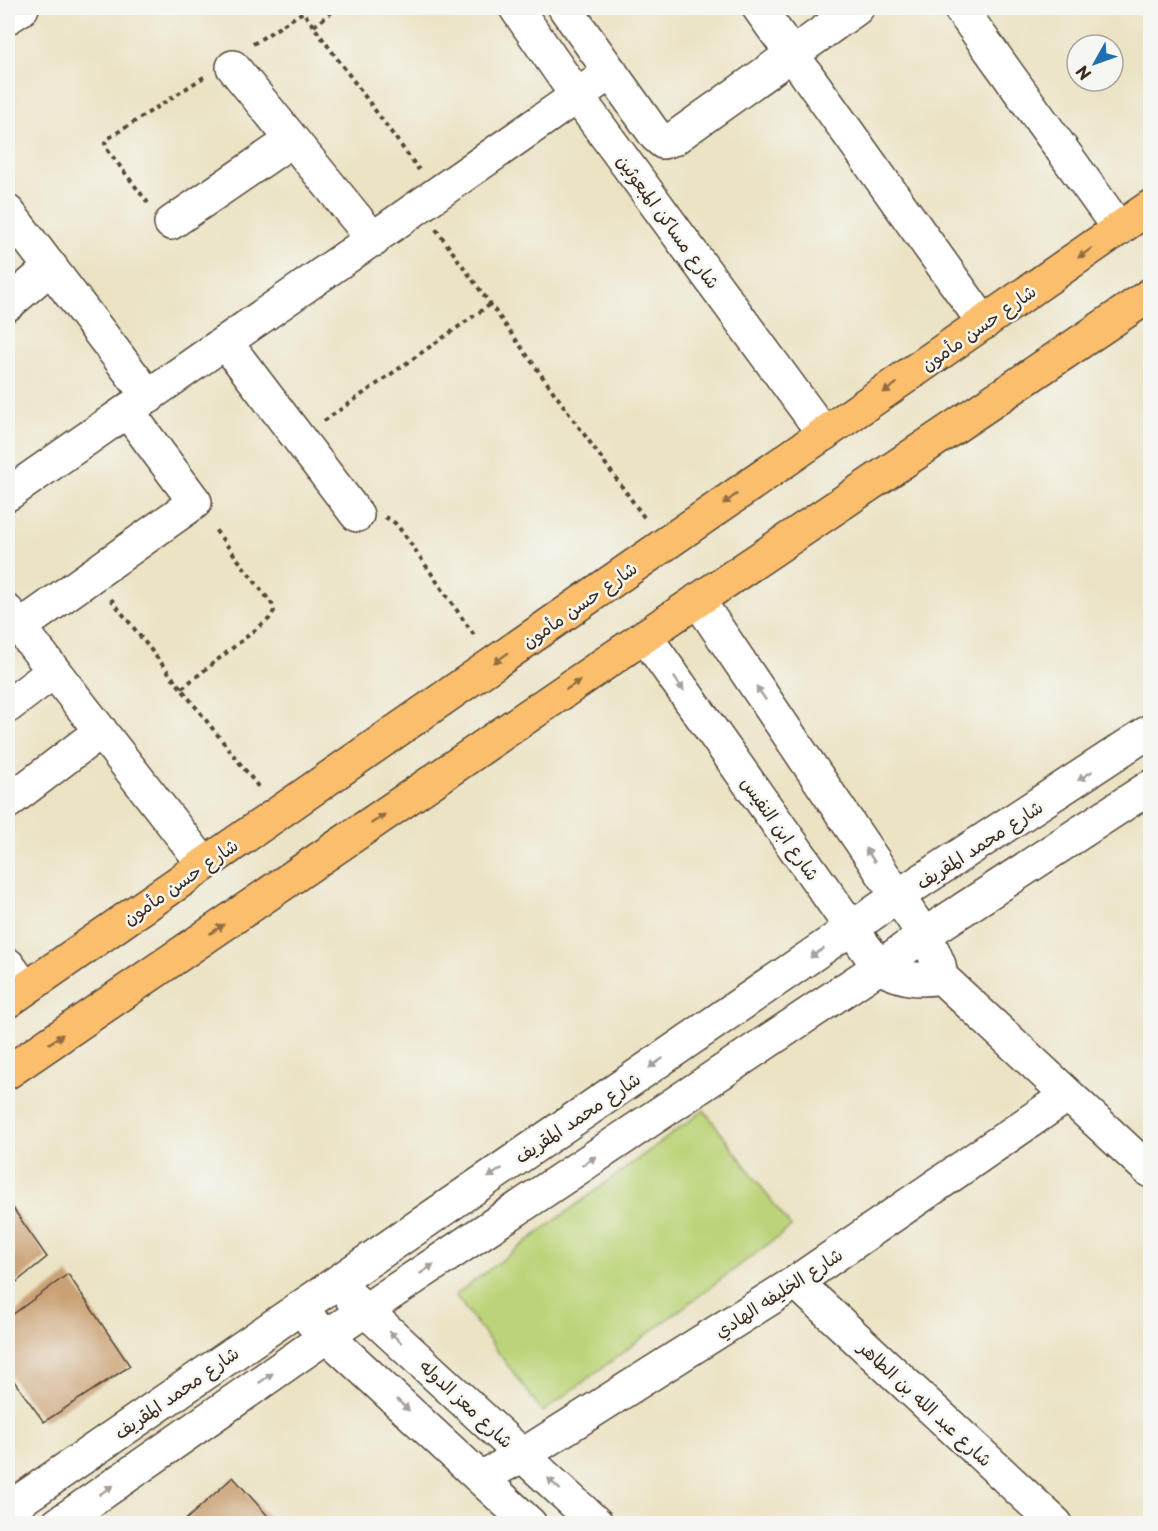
<svg xmlns="http://www.w3.org/2000/svg" width="1158" height="1531" font-family="'Playpen Sans','Playpen Sans Arabic',sans-serif">
<style>
.green{fill:#bcd479;stroke:#7c7f4c;stroke-width:1.5}
.building{fill:#caa174}
.lines{fill:none;stroke-linecap:round;stroke-linejoin:round}
.minor-casing{stroke:#554637;stroke-width:36}
.major-casing{stroke:#554637;stroke-width:36}
.path{stroke:#554637;stroke-width:4;stroke-dasharray:4.5 4.5;stroke-linecap:butt}
.minor{stroke:#fff;stroke-width:33}
.major{stroke:#fabe6d;stroke-width:33}
.oneway{fill:#916d42}
.oneway2{fill:#a79f9a}
.labels{text-anchor:middle;dominant-baseline:central;stroke-width:5;stroke-linejoin:round;paint-order:stroke}
.street-label{font-size:18px;fill:#3b2a1e;stroke:#f6f6f2}
</style>
<rect width="100%" height="100%" fill="#f6f6f2"/>
<filter id="ink" filterUnits="userSpaceOnUse"><feTurbulence type="fractalNoise" baseFrequency=".0167" numOctaves="2"/><feDisplacementMap in="SourceGraphic" scale="12" xChannelSelector="R" yChannelSelector="G"/><feConvolveMatrix kernelMatrix="1 2 1 2 8 2 1 2 1" color-interpolation-filters="sRGB"/></filter>
<filter id="wash" filterUnits="userSpaceOnUse"><feTurbulence type="fractalNoise" baseFrequency=".008" numOctaves="4" result="noise"/><feDisplacementMap in="SourceGraphic" scale="24" xChannelSelector="R" yChannelSelector="G"/><feGaussianBlur stdDeviation="1.35" result="paint"/><feColorMatrix in="noise" values="0 0 0 0 0 0 0 0 0 0 0 0 0 0 0 0 0 1.4 0 .05"/><feComposite in="paint" operator="in"/></filter>
<g filter="url(#wash)">
<rect width="100%" height="100%" fill="#ebe3c4"/>
<path class="green" d="M 704,1110 L 791,1227 L 543,1412 L 455,1295 Z"/>
<g id="blocks">
<path class="building" d="M 8,1201 L 47,1257 L 8,1289 Z
M 68,1274 L 130,1366 L 44,1422 L 8,1373 L 8,1318 Z
M 233,1477 L 275,1524 L 181,1524 Z"/>
</g>
</g>
<g filter="url(#ink)">
<use href="#blocks" fill-opacity="0" stroke="#554637" stroke-width="1.5"/>
<g class="lines">
<g class="minor-casing">
<path id="minor" d="M 516,8 L 577,96 L 824,434
M 565,8 L 656,136 L 663,142 L 673,139 L 857,8
M 759,8 L 984,323
M 960,8 L 1119,229
M 8,17 L 22,8
M 233,67 L 374,240
M 8,212 L 149,397
M 171,223 L 292,140
M 8,304 L 51,267
M 226,343 L 357,515
M 8,494 L 611,72
M 698,600 L 930,944 L 939,965 L 941,977 L 1150,1171
M 8,612 L 204,864
M 20,627 L 195,502 L 128,412
M 645,636 L 879,967 C 900,978 918,982 941,977
M 8,706 L 54,671
M 8,802 L 101,731
M 8,965 L 25,988
M 796,1282 L 1056,1524
M 351,1297 L 597,1524
M 312,1322 L 530,1524
M 481,1478 L 523,1455 L 796,1282 L 1068,1095
M 8,1509 L 898,896 L 1150,731
M 58,1524 L 327,1336 L 879,967 L 924,935 L 1150,787"/>
</g>
<g class="major-casing">
<path id="major" d="M 8,1001 L 1150,207
M 8,1072 L 645,636 L 1150,295"/>
</g>
<path class="path" d="M 314,26 L 337,8
M 253,44 L 303,12 L 419,170
M 148,203 L 106,148 L 105,143 L 109,138 L 204,77
M 436,229 L 646,520
M 324,421 L 491,304
M 385,517 L 395,523 L 404,534 L 476,638
M 111,599 L 260,789
M 182,688 L 269,619 L 274,611 L 272,604 L 213,527"/>
<use href="#minor" class="minor"/>
<use href="#major" class="major"/>
</g>
<defs><path id="oneway-solid" d="M-6-.8H1V-3.2L6.5 0L1 3.2V.8H-6Z" transform="scale(1.5)"/></defs>
<g class="oneway">
<use href="#oneway-solid" transform="translate(1085 253) rotate(145)"/>
<use href="#oneway-solid" transform="translate(890 388) rotate(145)"/>
<use href="#oneway-solid" transform="translate(730 499) rotate(145)"/>
<use href="#oneway-solid" transform="translate(501 658) rotate(145)"/>
<use href="#oneway-solid" transform="translate(573 685) rotate(-34)"/>
<use href="#oneway-solid" transform="translate(378 819) rotate(-34)"/>
<use href="#oneway-solid" transform="translate(217 929) rotate(-34)"/>
<use href="#oneway-solid" transform="translate(56 1039) rotate(-34)"/>
</g>
<g class="oneway2">
<use href="#oneway-solid" transform="translate(679 684) rotate(55)"/>
<use href="#oneway-solid" transform="translate(761 693) rotate(-124)"/>
<use href="#oneway-solid" transform="translate(1085 776) rotate(147)"/>
<use href="#oneway-solid" transform="translate(870 855) rotate(-124)"/>
<use href="#oneway-solid" transform="translate(817 953) rotate(146)"/>
<use href="#oneway-solid" transform="translate(656 1063) rotate(146)"/>
<use href="#oneway-solid" transform="translate(589 1161) rotate(-34)"/>
<use href="#oneway-solid" transform="translate(495 1173) rotate(146)"/>
<use href="#oneway-solid" transform="translate(427 1269) rotate(-34)"/>
<use href="#oneway-solid" transform="translate(395 1337) rotate(-137)"/>
<use href="#oneway-solid" transform="translate(266 1378) rotate(-35)"/>
<use href="#oneway-solid" transform="translate(403 1405) rotate(43)"/>
<use href="#oneway-solid" transform="translate(554 1484) rotate(-137)"/>
<use href="#oneway-solid" transform="translate(106 1490) rotate(-35)"/>
</g>
</g>
<g class="labels">
<g class="street-label">
<text transform="translate(669 221) rotate(54)">شارع مساكن المبعوثين</text>
<text transform="translate(978 327) rotate(-35)">شارع حسن مأمون</text>
<text transform="translate(579 604) rotate(-35)">شارع حسن مأمون</text>
<text transform="translate(781 828) rotate(55)">شارع ابن النفيس</text>
<text transform="translate(979 844) rotate(-33)">شارع محمد المقريف</text>
<text transform="translate(180 881) rotate(-35)">شارع حسن مأمون</text>
<text transform="translate(577 1117) rotate(-34)">شارع محمد المقريف</text>
<text transform="translate(778 1292) rotate(-33)">شارع الخليفه الهادي</text>
<text transform="translate(176 1392) rotate(-35)">شارع محمد المقريف</text>
<text transform="translate(467 1403) rotate(43)">شارع معز الدوله</text>
<text transform="translate(926 1403) rotate(43)">شارع عبد الله بن الطاهر</text>
</g>
</g>
<rect width="1158" height="1531" fill="none" stroke="#f6f6f2" stroke-width="30"/>
<g transform="translate(1095 63) rotate(230)"><circle r="28" fill="#f6f6f2" stroke="#aba49d" stroke-width="1.5"/>
<path d="M0-4.5L10 22L0 15L-10 22Z" fill="#1f6fb2"/>
<text y="-9" font-size="16" font-weight="bold" text-anchor="middle" fill="#3b2a1e">N</text>
</g>
</svg>
